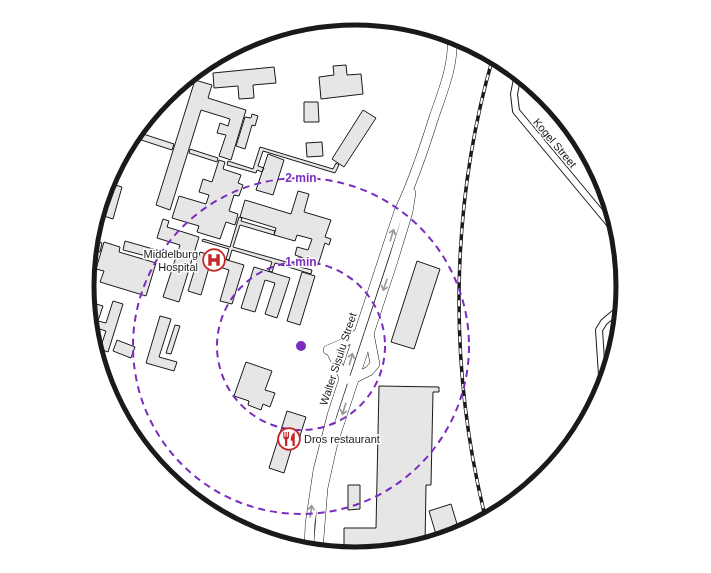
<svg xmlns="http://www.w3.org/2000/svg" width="711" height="573" font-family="Helvetica,sans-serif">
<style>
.building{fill:#e6e6e6;stroke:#1a1a1a}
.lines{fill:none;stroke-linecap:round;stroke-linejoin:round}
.minor-casing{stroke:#1a1a1a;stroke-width:8}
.secondary-casing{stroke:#1a1a1a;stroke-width:10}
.minor{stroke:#fff;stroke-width:6}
.secondary{stroke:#fff;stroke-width:9}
.rail-casing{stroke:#1a1a1a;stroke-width:3.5}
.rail{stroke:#fff;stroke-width:2;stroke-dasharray:6;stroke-linecap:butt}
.oneway{stroke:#989898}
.ring{fill:none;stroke:#7b2cbf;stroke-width:2;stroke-dasharray:7 5}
.labels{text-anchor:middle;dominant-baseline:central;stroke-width:3;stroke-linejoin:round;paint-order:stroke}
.street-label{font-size:11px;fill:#1a1a1a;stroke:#fff}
.poi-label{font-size:11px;fill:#1a1a1a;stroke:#fff;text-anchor:end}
.rim{fill:none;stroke:#1a1a1a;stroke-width:5}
.centre{fill:#7b2cbf;stroke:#fff;stroke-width:2}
.ring-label{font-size:12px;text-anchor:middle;font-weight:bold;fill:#7b2cbf;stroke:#fff;stroke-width:3;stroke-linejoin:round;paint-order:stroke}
</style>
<rect width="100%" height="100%" fill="#fff"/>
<path class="building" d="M 346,65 L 347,75 L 361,74 L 363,94 L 321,99 L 319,77 L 334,75 L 333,66 Z
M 274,67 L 276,83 L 253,85 L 254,98 L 239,99 L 238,86 L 214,88 L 213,73 Z
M 195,80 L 212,85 L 208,98 L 246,110 L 231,160 L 219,156 L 226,135 L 217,133 L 220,123 L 228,126 L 230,119 L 201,110 L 170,210 L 156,205 Z
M 304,102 L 318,102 L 319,122 L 304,122 Z
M 363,110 L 376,118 L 344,167 L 332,159 Z
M 252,114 L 258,116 L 255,126 L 252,125 L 245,149 L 236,146 L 245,117 L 251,118 Z
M 137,132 L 174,144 L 172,150 L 132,137 Z
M 322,142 L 323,156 L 307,157 L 306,143 Z
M 260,147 L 333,169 L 336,163 L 339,165 L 335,173 L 263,151 L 258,166 L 264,168 L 262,172 L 257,170 L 256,173 L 227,165 L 228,161 L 253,169 Z
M 190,149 L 218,158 L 217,162 L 189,153 Z
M 268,154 L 284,160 L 273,195 L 256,190 Z
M 219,160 L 225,162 L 223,169 L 241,175 L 238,183 L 243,185 L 239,196 L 234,195 L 229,211 L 238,214 L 235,225 L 226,222 L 220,239 L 197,232 L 199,226 L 172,218 L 179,196 L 206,204 L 209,195 L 199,192 L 203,179 L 212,182 Z
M 108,183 L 122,187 L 113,219 L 98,214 Z
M 298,191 L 309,194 L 304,212 L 331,220 L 325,237 L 331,239 L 329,245 L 325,243 L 318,265 L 305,261 L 306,259 L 295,255 L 297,247 L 308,250 L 312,239 L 297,235 L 295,241 L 274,235 L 276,228 L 240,217 L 245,200 L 291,214 Z
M 239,217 L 242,218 L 241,221 L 275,231 L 274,235 L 240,225 L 233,247 L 297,265 L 299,257 L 303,258 L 300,267 L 312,270 L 311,274 L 275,263 L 272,272 L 269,271 L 272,262 L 232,250 L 229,260 L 226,259 L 229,249 L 202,241 L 203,239 L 230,247 Z
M 163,219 L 169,221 L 167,227 L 199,237 L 179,302 L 163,297 L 180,245 L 157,238 Z
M 92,240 L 102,243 L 100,252 L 96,251 L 91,268 L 89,268 Z
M 125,241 L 160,251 L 158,259 L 123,250 Z
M 104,242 L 120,247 L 119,252 L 156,263 L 146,296 L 100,282 L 104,271 L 96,269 Z
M 200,252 L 244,265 L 232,304 L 220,301 L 229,270 L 210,264 L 201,295 L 188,291 Z
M 417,261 L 440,269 L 414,349 L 391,342 Z
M 254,267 L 290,278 L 277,318 L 265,314 L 275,283 L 265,280 L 255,312 L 241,308 Z
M 302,272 L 315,276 L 300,325 L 287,321 Z
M 113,301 L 123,304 L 108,352 L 100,349 L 106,331 L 96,328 L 95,332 L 91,331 L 90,319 L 96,304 L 103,306 L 98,321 L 106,323 Z
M 160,316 L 171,319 L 159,357 L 177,362 L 174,371 L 146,363 Z
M 175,325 L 180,326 L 171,354 L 166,353 Z
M 117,340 L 135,347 L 131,358 L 113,351 Z
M 246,362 L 272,371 L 265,390 L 275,393 L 270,407 L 263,404 L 261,410 L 248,405 L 249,401 L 234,396 Z
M 379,386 L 439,387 L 439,392 L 433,392 L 431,485 L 426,485 L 425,545 L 408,550 L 355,555 L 344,554 L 344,528 L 376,528 Z
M 287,411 L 306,417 L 298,442 L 294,440 L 284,473 L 269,468 Z
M 348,485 L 360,485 L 360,509 L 348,510 Z
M 451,504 L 460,534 L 438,541 L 429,511 Z"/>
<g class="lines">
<g class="minor-casing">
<path id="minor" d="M 518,74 L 514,94 L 516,111 L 619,235
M 603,390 L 599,330 L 604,322 L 622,307"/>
</g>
<g class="secondary-casing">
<path id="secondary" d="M 328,350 L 342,344 L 359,333
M 331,351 L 345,380
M 353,379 L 369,371 L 375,364 L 369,333
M 309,550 L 310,524 L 318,470 L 332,415 L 399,211 C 414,180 424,149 434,117 C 443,91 454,65 452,37
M 318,551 L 323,488 L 333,443 L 393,261 L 408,212 L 411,193"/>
</g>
<use href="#minor" class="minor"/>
<use href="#secondary" class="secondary"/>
<g class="rail-casing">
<path id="rail" d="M 486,520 C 448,369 450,206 493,57"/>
</g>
<use href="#rail" class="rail"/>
</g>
<defs><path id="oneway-shaft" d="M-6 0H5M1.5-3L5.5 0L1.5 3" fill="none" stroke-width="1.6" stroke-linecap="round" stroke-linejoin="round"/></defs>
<g class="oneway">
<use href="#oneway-shaft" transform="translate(392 235) rotate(-73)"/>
<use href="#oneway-shaft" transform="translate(385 285) rotate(109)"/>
<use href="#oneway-shaft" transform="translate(351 359) rotate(-74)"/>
<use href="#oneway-shaft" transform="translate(344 409) rotate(107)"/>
<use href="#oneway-shaft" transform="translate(311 511) rotate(-83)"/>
</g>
<g class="ring">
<circle cx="301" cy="346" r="84"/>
<circle cx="301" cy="346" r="168"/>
</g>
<defs>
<g id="hospital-ring" transform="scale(1.15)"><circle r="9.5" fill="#fff" stroke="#c62828" stroke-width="1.5"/><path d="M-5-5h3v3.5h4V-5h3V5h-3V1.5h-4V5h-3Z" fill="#c62828"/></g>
<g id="restaurant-ring" transform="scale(1.15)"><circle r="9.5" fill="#fff" stroke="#c62828" stroke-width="1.5"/><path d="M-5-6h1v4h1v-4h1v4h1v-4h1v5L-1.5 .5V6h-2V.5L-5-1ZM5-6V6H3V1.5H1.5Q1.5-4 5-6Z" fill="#c62828"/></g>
</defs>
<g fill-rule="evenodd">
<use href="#hospital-ring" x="214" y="260"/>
<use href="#restaurant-ring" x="289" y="439"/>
</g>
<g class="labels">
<g class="street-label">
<text transform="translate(555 143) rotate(50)">Kogel Street</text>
<text transform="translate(338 359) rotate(-72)">Walter Sisulu Street</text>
</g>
<g class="poi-label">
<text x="198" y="254">Middelburg<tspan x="198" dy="13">Hospital</tspan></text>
<text x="304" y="439" text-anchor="start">Dros restaurant</text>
</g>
</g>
<path d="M0 0H711V573H0ZM94 286a261 261 0 1 1 522 0a261 261 0 1 1-522 0Z" fill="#fff" fill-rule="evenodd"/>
<path class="rim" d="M94 286a261 261 0 1 1 522 0a261 261 0 1 1-522 0Z"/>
<circle cx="301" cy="346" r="6" class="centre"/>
<g class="ring-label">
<text x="301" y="182">2 min</text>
<text x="301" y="266">1 min</text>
</g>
</svg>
